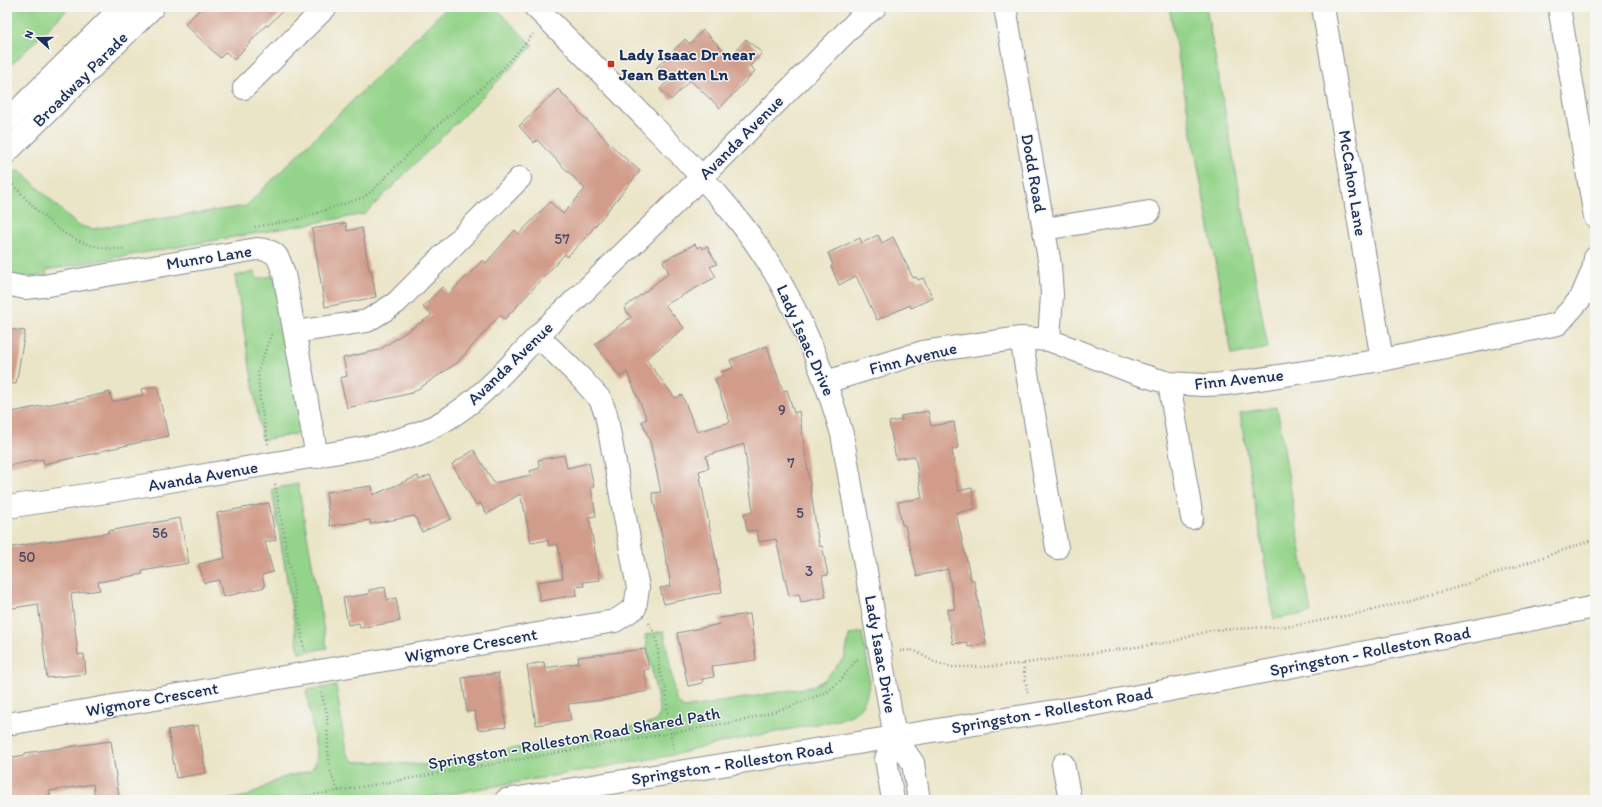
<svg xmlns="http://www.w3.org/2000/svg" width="1602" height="807" font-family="Itim,sans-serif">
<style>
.green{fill:#94d48a;stroke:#588274}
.building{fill:#d19c89}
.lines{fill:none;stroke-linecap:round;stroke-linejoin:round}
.minor-casing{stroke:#838a92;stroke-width:24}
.major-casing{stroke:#838a92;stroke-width:24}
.path{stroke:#838a92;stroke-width:2.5;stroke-dasharray:1 3;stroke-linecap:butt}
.minor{stroke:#fff;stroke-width:22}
.major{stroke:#fff;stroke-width:22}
.poi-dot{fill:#c8321e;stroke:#f6f6f2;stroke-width:1.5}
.labels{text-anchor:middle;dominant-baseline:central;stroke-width:3;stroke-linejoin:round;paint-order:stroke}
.number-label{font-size:15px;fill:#484a69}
.poi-label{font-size:17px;font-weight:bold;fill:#1b2f5e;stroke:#f6f6f2;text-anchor:start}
.street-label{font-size:17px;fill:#1b2f5e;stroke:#f6f6f2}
</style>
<rect width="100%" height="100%" fill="#f6f6f2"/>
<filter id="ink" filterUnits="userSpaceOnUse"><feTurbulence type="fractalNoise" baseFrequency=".025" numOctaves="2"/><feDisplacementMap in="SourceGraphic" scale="8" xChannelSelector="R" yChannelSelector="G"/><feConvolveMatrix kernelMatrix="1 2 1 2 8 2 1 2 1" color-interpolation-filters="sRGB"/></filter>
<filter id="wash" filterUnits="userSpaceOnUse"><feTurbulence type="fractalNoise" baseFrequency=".012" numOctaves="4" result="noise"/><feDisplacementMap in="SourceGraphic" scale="16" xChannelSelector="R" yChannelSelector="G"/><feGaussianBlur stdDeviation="0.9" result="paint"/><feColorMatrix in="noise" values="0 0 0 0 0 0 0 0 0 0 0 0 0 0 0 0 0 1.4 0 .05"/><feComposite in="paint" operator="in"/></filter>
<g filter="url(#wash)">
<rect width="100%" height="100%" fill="#ebe5c7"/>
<path class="green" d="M 7,7 L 70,7 L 7,69 Z
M 447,7 L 495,7 L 533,46 L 365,214 L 46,270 L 47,276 L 7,277 L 7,180 L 18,169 L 77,225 L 92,229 L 246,206 Z
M 1169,7 L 1206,7 L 1268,348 L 1232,355 Z
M 255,272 L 257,279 L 276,275 L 303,433 L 262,440 L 235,276 Z
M 1277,407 L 1311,613 L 1274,619 L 1240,413 Z
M 298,484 L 327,648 L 299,653 L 272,489 Z
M 664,631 L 676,701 L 684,708 L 810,687 L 823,681 L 845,657 L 849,635 L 862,632 C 866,659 879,696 853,714 C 849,717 842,718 838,720 L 719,743 L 673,755 L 415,800 L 225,800 L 248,796 L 281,778 L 309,771 L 315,765 L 317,755 L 306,690 L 336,686 L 346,752 L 353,761 L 360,762 L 381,762 L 425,765 L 652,723 L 657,720 L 660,712 L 645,635 Z"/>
<g id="blocks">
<path class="building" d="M 202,7 L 286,7 L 268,26 L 266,25 L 234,60 L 226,52 L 220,58 L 185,24 Z
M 703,30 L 730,57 L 746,39 L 762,53 L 750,66 L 755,71 L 720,108 L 690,80 L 671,100 L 660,89 L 669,80 L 656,68 L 685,39 L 690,44 Z
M 558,89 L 578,110 L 577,110 L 618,152 L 640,171 L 587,236 L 567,257 L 565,254 L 505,319 L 500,315 L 457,363 L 412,393 L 347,408 L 340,378 L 347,376 L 343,358 L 379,350 L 432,315 L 423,307 L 442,287 L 449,294 L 483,260 L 486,263 L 515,230 L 519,234 L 550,202 L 563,214 L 585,189 L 537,140 L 534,143 L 519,126 Z
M 346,223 L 347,231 L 362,228 L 369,270 L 371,270 L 376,297 L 325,307 L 312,229 Z
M 878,235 L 882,243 L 893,237 L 913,278 L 916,277 L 918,280 L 923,278 L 933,298 L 911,308 L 910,305 L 877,320 L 856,276 L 839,285 L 831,266 L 833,265 L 828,253 L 860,238 L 862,243 Z
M 695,244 L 697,248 L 701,246 L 703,249 L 707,246 L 717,264 L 710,267 L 716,277 L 665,305 L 684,328 L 646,359 L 675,398 L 682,395 L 697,432 L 730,422 L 715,379 L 723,377 L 721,372 L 733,368 L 730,360 L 767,346 L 783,391 L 787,390 L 794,413 L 799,411 L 819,546 L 822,546 L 828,575 L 822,576 L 826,597 L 801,602 L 799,594 L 789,596 L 776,539 L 759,542 L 757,530 L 747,531 L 744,513 L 753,512 L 744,444 L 706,456 L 709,468 L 699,471 L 722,592 L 664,604 L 660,588 L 671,586 L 659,521 L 658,522 L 652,493 L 661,492 L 650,441 L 642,421 L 647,419 L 627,372 L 620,377 L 595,344 L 631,317 L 624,308 L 669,273 L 663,261 Z
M 7,329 L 25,331 L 16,384 L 7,383 Z
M 157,386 L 168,436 L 101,451 L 101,452 L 44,464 L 43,459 L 7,466 L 7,413 L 66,401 L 67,402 L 110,392 L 112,402 L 143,395 L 141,389 Z
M 928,411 L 931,426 L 954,422 L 958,448 L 952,449 L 958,491 L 972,488 L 975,509 L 956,513 L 971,580 L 974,580 L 986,643 L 968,647 L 967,642 L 953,644 L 947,610 L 955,609 L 948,569 L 917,576 L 905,525 L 902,525 L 898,502 L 922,498 L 915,456 L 896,459 L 889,422 L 902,420 L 901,416 Z
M 474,450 L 494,483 L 531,475 L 530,471 L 540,468 L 538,460 L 564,455 L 567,468 L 589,463 L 594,487 L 591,488 L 596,516 L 589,517 L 600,580 L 583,582 L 584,586 L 576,587 L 577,595 L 540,601 L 537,582 L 563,578 L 558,544 L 549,546 L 548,540 L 531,543 L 523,503 L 522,503 L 520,494 L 487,514 L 480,503 L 476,505 L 452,464 Z
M 430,475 L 451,519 L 422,532 L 415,516 L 370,524 L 370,520 L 330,526 L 326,492 L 372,486 L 373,495 L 418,476 L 419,480 Z
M 269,503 L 276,540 L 265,542 L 273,572 L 262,575 L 265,587 L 223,597 L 219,580 L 204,583 L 199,564 L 225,558 L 217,513 Z
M 180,518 L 189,563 L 142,571 L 143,574 L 98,582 L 100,590 L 71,594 L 78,655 L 84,654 L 86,674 L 47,678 L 38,604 L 7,609 L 7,548 L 46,541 L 46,542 L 108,533 L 108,531 Z
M 385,587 L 387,600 L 396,598 L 400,621 L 360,628 L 359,623 L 348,625 L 343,598 L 369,594 L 369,590 Z
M 750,614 L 756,660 L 712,666 L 714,677 L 702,679 L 703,683 L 688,686 L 677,633 L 720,624 L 719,618 Z
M 645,649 L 649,669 L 644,670 L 648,691 L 604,700 L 568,704 L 571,720 L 536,725 L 527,665 L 544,662 L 545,668 L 579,663 L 578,657 Z
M 498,673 L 506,727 L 478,730 L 475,711 L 467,712 L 462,678 Z
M 198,725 L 206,773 L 176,778 L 168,730 Z
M 111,741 L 119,797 L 95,800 L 93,784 L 49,791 L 50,795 L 22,800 L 7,800 L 7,758 L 25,755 L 25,753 Z"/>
</g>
</g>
<g filter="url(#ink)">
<use href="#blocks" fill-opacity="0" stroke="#838a92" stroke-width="1"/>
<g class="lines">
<g class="minor-casing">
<path id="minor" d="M 535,7 C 575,45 612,84 650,123 C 698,172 745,220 779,280 C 807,329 826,379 842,434 L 895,737 L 913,763 L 919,800
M 1005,7 L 1050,265 L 1052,295 L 1049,340
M 1323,7 L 1382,360
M 1559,7 L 1595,217
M 244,88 L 326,7
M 7,121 L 122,7
M 7,152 L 153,7
M 1044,229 L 1149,212
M 7,284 L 25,288 L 43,286 L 257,249 C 277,250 278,256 284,274 L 317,457
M 295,332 L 367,321 L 396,303 L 520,178
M 1021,338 L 1057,548
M 826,382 L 923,352 L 1021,338 L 1049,340 L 1135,373 L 1169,383 L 1203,385 L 1227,384 L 1382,360 L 1558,324 L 1581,298 L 1593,270 L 1595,258
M 1169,383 L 1192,518
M 7,507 L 106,492 L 380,445 C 405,438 430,431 452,416 C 485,395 510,365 537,337 C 548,325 560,314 572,303 C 669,210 764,116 858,20 L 875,7
M 7,724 L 615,621 L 635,608 L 638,588 L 606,414 L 600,399 L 580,377 L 538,336
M 1063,764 L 1070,800
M 893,800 L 886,759 L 895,737"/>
</g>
<g class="major-casing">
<path id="major" d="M 506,800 L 1086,706 L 1439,638 L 1595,607"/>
</g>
<path class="path" d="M 7,179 C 45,217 66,250 125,249
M 255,227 L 299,219 L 364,197 L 372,191 L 430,132 L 499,73 L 533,34
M 268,444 L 260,400 L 258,371 L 272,332
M 275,484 L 305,653
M 649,623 L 655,635 L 658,647 L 659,669 L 666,690 L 668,719 L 674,752
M 900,651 L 910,650 L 915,651 L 934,662 L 952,667 L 981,667 L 1019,664 L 1171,642 L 1212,630 L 1293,626 L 1366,612 L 1452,589 L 1595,539
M 1023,664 L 1028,695
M 321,692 L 327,713 L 328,751 L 331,774 L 338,791
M 279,800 L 338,791 L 745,720 L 789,707 L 827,692 L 841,680 L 856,660 L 860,659"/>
<use href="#minor" class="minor"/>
<use href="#major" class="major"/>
</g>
</g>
<rect class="poi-dot" x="607" y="60" width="8" height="8" rx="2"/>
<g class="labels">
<g class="number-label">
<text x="562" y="239">57</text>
<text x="782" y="410">9</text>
<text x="791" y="463">7</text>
<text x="800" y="513">5</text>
<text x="160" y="533">56</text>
<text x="27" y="557">50</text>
<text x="809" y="571">3</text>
</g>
<g class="poi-label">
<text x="619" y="54">Lady Isaac Dr near<tspan x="619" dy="20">Jean Batten Ln</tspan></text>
</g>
<g class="street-label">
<text transform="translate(80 79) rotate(-45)">Broadway Parade</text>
<text transform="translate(741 137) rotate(-45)">Avanda Avenue</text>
<text transform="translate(1034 173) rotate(80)">Dodd Road</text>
<text transform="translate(1353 183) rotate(81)">McCahon Lane</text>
<text transform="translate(209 257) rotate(-9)">Munro Lane</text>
<text transform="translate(806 340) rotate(66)">Lady Isaac Drive</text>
<text transform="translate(913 358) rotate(-14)">Finn Avenue</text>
<text transform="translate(510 363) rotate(-44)">Avanda Avenue</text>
<text transform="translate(1239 379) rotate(-6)">Finn Avenue</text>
<text transform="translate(203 476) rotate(-10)">Avanda Avenue</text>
<text transform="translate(471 645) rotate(-10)">Wigmore Crescent</text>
<text transform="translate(1370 651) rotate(-11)">Springston - Rolleston Road</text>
<text transform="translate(881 654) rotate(80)">Lady Isaac Drive</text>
<text transform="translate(152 699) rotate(-10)">Wigmore Crescent</text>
<text transform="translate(1052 710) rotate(-10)">Springston - Rolleston Road</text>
<text transform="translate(574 738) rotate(-10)">Springston - Rolleston Road Shared Path</text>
<text transform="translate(732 763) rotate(-9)">Springston - Rolleston Road</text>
</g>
</g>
<rect width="1602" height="807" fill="none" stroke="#f6f6f2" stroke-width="24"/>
<g transform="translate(38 38) rotate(291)" stroke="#f6f6f2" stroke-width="3" paint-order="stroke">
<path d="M0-3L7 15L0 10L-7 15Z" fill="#1b2f5e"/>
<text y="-6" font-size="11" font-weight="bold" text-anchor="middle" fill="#1b2f5e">N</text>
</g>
</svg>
